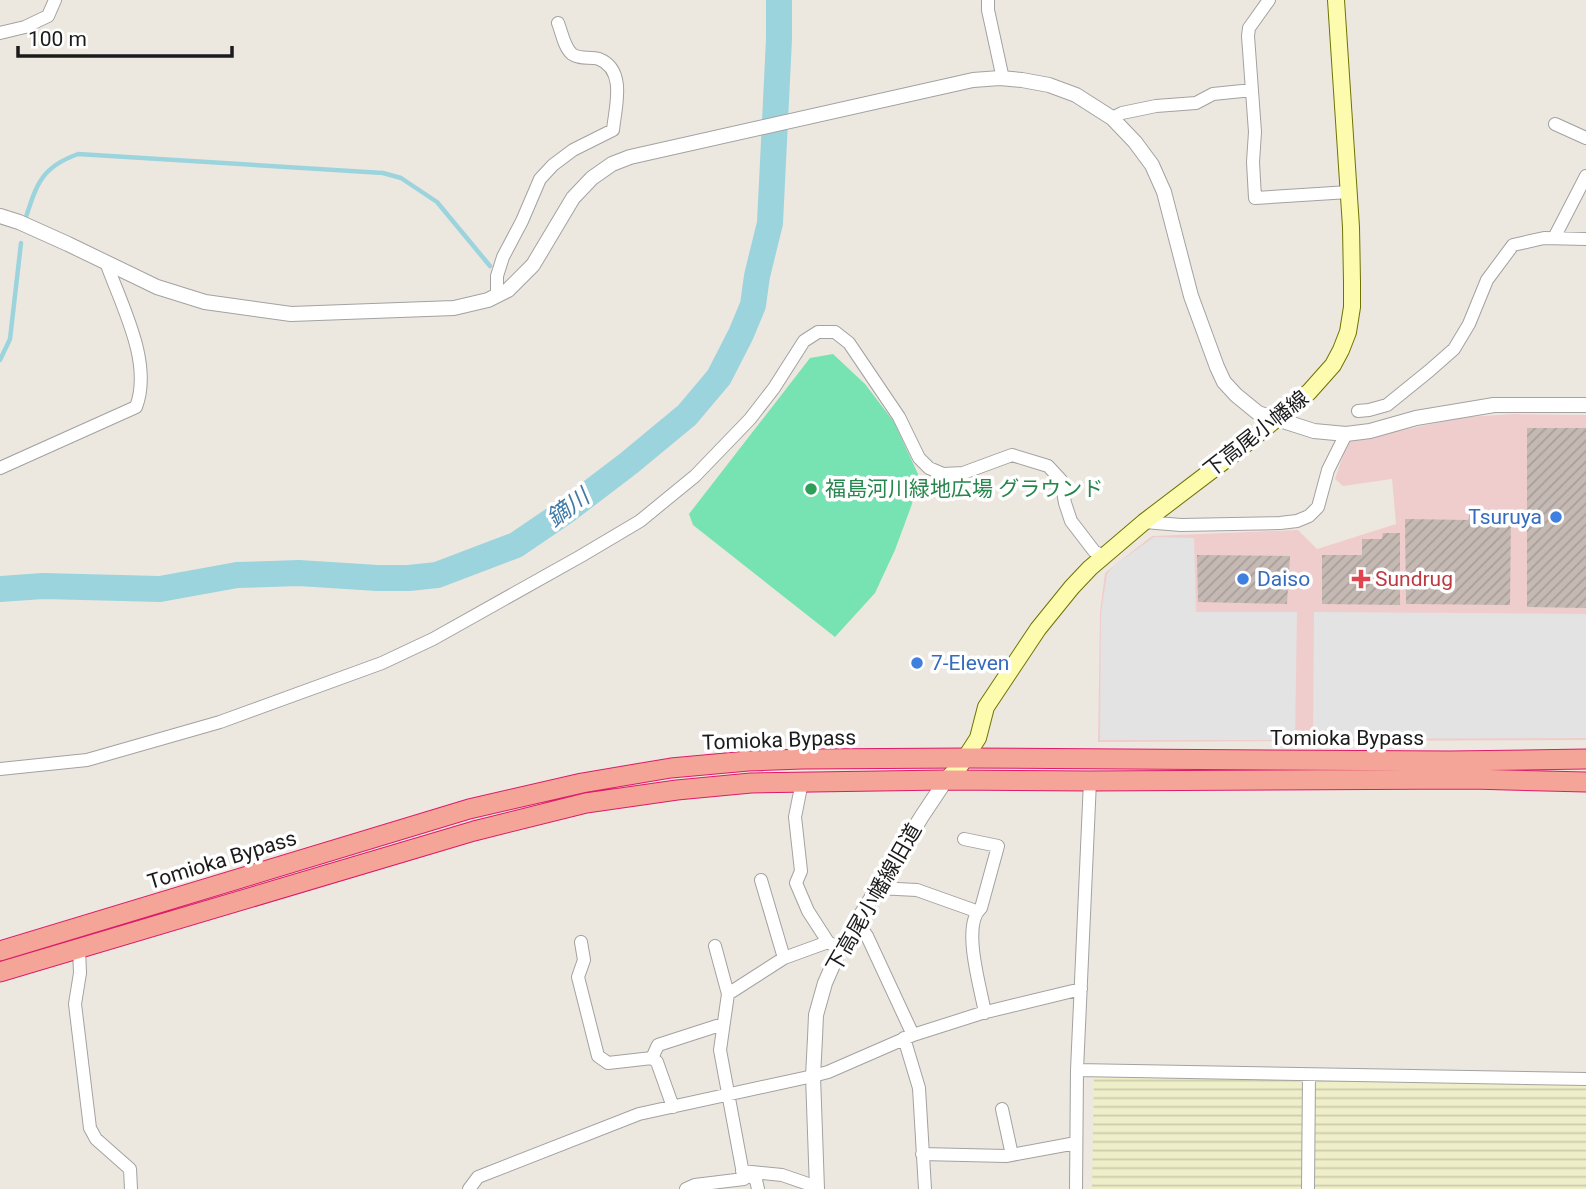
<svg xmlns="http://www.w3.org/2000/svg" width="1586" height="1189" font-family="Roboto,'Noto Sans JP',sans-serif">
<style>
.commercial{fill:#f0cdcd}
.farmland{fill:url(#farmland-rules)}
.pitch{fill:#77e2b2}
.parking{fill:#e3e3e3}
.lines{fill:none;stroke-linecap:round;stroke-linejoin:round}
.stream{stroke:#9cd4de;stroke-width:4.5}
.river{stroke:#9cd4de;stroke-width:26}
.building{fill:url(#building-hatch)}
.minor-casing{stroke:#a2a2a2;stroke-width:14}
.tertiary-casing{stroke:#a2a2a2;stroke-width:16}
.secondary-casing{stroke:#6f7300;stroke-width:18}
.trunk-casing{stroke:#de1a6a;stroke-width:21}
.minor{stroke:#fff;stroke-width:12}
.tertiary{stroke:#fff;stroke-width:14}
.secondary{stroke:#fdfbae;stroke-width:16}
.trunk{stroke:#f4a597;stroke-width:19}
.leisure-dot{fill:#2e9e5b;stroke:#fff;stroke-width:2.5}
.shop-dot{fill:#3f7fe0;stroke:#fff;stroke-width:2.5}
.health-dot{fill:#e0444e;stroke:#fff;stroke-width:2.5}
.labels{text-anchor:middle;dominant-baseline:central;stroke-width:7;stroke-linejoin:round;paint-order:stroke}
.street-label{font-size:21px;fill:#1b1b1b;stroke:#fff}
.leisure-label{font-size:21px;fill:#27864d;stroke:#fff;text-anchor:start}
.shop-label{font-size:21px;fill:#366cbe;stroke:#fff;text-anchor:start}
.health-label{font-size:21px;fill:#be3a42;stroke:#fff;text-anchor:start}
.water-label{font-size:23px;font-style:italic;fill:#407aa6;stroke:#fff}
</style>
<defs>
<pattern id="farmland-rules" width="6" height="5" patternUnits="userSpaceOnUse" patternTransform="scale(1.75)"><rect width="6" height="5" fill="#eeeec9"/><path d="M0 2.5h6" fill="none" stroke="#ccccac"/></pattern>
<pattern id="building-hatch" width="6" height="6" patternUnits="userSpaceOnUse" patternTransform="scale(1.75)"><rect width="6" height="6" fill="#c5b9b3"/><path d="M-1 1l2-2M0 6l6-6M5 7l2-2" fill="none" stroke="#a99e99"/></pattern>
</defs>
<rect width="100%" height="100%" fill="#ede8df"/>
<path class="commercial" d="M 1514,414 L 1586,415 L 1586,740 L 1098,742 L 1100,612 L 1105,573 L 1152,536 L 1298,530 L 1317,549 L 1396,524 L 1392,479 L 1343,486 L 1335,479 L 1348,441 L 1466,417 Z"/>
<path class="farmland" d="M 1094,1077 L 1299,1079 L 1303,1083 L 1303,1189 L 1092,1189 Z
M 1318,1080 L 1586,1084 L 1586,1189 L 1313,1189 L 1313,1084 Z"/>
<path class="pitch" d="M 833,354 L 865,384 L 894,422 L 918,474 L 912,504 L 895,550 L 875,593 L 835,637 L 693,525 L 689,514 L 810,358 Z"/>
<path class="parking" d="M 1154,537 L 1194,538 L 1196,612 L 1297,612 L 1295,740 L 1100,740 L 1101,613 L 1107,574 L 1114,566 Z
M 1314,612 L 1586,614 L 1586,738 L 1313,739 Z"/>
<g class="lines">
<path class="stream" d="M 26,217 C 37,183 42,167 78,154 L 383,173 L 401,178 L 437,202 L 490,266
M 0,360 L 10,339 L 21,243"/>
<path class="river" d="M 0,589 L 43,586 L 160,589 L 237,575 L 299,573 L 377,578 L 409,578 L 437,575 L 516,545 L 566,511 L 629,463 L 687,415 L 719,377 L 741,334 L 753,305 L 757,276 L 770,223 L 779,39 L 779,0"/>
</g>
<path class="building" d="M 1527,428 L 1586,428 L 1586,608 L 1527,607 Z
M 1470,514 L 1511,515 L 1510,605 L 1406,604 L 1405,519 L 1468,520 Z
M 1383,533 L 1400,533 L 1400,605 L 1322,604 L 1322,555 L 1362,555 L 1362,539 L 1382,539 Z
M 1197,555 L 1290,556 L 1287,604 L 1198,602 Z"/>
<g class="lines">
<g class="minor-casing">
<path id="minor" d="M 988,0 L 988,10 L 1003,79
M 1269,0 L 1249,28 L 1248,36 L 1255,132 L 1253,162 L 1255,198 L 1349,192
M 0,33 L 25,27 L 48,16 L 55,0
M 1112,118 L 1122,113 L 1156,106 L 1196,103 L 1213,94 L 1252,90
M 1555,124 L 1586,138
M 1554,238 L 1586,176
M 497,295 L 497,276 L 503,257 L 522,221 L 540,179 L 553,165 L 573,150 L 613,130 C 615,108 627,70 599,59 C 590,56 580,60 572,54 C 564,47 562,33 558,23
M 1358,411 L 1369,410 L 1387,405 L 1429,371 L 1454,349 L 1469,324 L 1487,280 L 1513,245 L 1544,238 L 1586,239
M 0,468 L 136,407 C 153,362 121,305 106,262
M 1144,522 L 1181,525 L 1280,523 L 1297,521 L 1309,516 L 1318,507 L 1328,470 L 1346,434
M 0,769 L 87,760 L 220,722 L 382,663 L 433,639 L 581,556 L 640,521 L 695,476 L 750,419 L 774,388 L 804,341 L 818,332 L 835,332 L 849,343 L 899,417 L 919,458 L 929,468 L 943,474 L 963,473 L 1012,455 L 1048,466 L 1061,480 L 1065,503 L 1071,521 L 1094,551 L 1103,556
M 802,782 L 795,817 L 801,871 L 796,883 L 808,911 L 828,942 L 840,949
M 964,839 L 998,846 L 981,908 C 961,925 981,989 985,1013
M 761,880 L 784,958
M 877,888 L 917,890 L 976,911
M 856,921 L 867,936 L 913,1035
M 581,942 L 584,960 L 578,977 L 598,1056 L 608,1063 L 652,1058 L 657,1062 L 673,1107
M 79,949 L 80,973 L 75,1004 L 90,1128 L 96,1139 L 130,1169 L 131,1189
M 728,994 L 784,958 L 828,942
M 904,1038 L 919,1088 L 925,1189
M 652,1058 L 658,1045 L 723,1024
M 1077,1070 L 1586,1079
M 1002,1109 L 1012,1155
M 922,1154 L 1006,1156 L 1076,1143
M 742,1171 L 782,1175 L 817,1187
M 743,1171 L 756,1180 L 758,1189
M 469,1189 L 478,1177 L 639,1114 L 813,1076 L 828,1072 L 913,1035 L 982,1013 L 1081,989
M 686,1189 L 695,1185 L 744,1179 L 720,1050 L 728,994 L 715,946
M 1076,1189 L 1077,1070 L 1090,781
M 1308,1189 L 1309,1075"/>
</g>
<g class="tertiary-casing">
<path id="tertiary" d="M 0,216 L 19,222 L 68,244 L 157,287 L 205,302 L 291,314 L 454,308 L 488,300 L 508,290 L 533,265 L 573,198 L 592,178 L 612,164 L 630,157 L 973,80 L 1000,78 L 1022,80 L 1049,85 L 1076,95 L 1112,118 L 1135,142 L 1152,165 L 1164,192 L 1191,296 L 1217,367 L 1224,382 L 1236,395 L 1258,413 L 1314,431 L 1346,434 L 1370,431 L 1416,418 L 1494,405 L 1586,405
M 817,1189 L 813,1076 L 815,1038 L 816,1015 L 825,983 L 840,949 L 922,816 L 946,780"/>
</g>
<g class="secondary-casing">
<path id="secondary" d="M 946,780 L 960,766 L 978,738 L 986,707 L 1038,629 L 1072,587 L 1090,568 L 1144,522 L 1236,452 L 1309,392 L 1333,365 L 1341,350 L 1348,332 L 1352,307 L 1352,282 L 1351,227 L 1336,0"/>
</g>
<g class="trunk-casing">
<path id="trunk" d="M 0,951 L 469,809 L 582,783 L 671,768 L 748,761 L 802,759 L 967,758 L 1450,761 L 1586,759
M 0,972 L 474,831 L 586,803 L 677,790 L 751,783 L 946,780 L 1090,781 L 1471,779 L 1586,782"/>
</g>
<use href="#minor" class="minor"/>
<use href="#tertiary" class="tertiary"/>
<use href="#secondary" class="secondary"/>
<use href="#trunk" class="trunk"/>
</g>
<circle class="leisure-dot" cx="811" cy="489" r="7"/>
<g class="shop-dot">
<circle cx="1556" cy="517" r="7"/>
<circle cx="1243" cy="579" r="7"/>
<circle cx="917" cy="663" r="7"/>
</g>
<path class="health-dot" d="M1357.5 568.5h7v7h7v7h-7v7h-7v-7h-7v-7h7z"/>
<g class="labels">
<g class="street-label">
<text transform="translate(1256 434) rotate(-38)">下高尾小幡線</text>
<text x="1347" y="738">Tomioka Bypass</text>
<text transform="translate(779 740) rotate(-2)">Tomioka Bypass</text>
<text transform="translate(222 860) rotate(-17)">Tomioka Bypass</text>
<text transform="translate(874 898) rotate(-60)">下高尾小幡線旧道</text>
</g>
<g class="leisure-label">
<text x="825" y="489">福島河川緑地広場 グラウンド</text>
</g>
<g class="shop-label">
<text x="1542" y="517" text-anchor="end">Tsuruya</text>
<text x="1257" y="579">Daiso</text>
<text x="931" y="663">7-Eleven</text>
</g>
<g class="health-label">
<text x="1375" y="579">Sundrug</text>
</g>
<g class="water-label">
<text transform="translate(568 508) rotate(-37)">鏑川</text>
</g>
</g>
<path d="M18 46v10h214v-10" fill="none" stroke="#1b1b1b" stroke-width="3.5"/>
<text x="28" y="46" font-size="21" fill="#1b1b1b" stroke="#ffffff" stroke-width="5" paint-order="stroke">100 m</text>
</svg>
